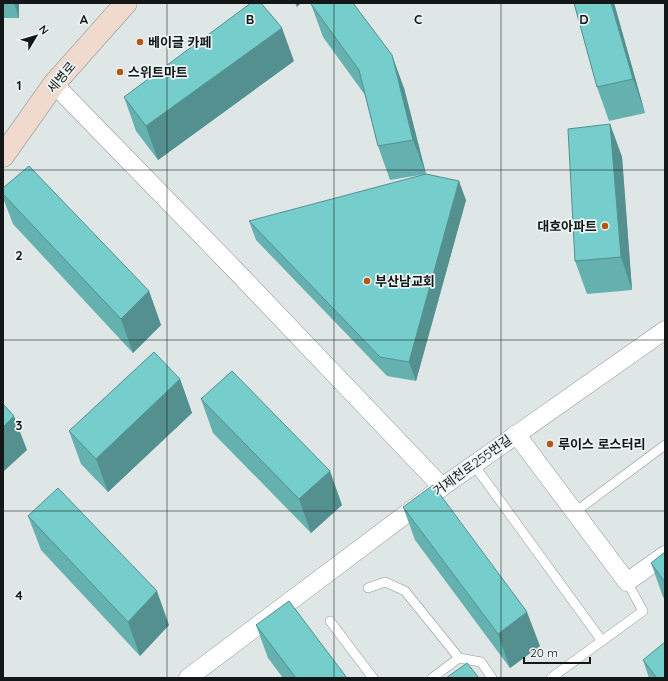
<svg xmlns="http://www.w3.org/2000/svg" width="668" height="681" font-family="Quicksand,'Noto Sans KR',sans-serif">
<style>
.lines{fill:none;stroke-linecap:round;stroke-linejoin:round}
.service-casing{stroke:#8f9797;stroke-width:10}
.minor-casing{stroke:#8f9797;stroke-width:19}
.secondary-casing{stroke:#8f9797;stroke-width:23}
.service{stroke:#fff;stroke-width:9}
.minor{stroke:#fff;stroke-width:18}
.secondary{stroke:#f0dace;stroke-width:22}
.wall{fill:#65b1af}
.shaded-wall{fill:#53908f}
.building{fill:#76cecc;stroke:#53908f}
.grid{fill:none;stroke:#141717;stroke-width:1;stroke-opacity:0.55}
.poi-dot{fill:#b5550e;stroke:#ebf4f3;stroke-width:1.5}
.labels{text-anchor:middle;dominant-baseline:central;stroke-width:3.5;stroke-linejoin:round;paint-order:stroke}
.poi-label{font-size:13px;font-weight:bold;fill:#141717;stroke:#ebf4f3;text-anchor:start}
.street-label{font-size:13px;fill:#141717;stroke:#ebf4f3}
.grid-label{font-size:13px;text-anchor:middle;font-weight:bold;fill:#141717;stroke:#ebf4f3;stroke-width:3.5;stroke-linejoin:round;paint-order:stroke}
</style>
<rect width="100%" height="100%" fill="#dee6e6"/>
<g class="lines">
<g class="service-casing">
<path id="service" d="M 474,465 L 602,641
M 575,512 L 665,445
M 368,588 L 385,582 L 405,591 L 459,658 L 481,662 L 492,678
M 330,621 L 373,678
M 432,678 L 459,658
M 551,678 L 643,611 L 627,582"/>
</g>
<g class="minor-casing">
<path id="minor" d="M 54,84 L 238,273 L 442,487
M 516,434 L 627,582 L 665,555
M 188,678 L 442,487 L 665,330"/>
</g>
<g class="secondary-casing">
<path id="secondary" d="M 3,156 L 54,84 L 126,3"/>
</g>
<use href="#service" class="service"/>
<use href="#minor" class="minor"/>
<use href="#secondary" class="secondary"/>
</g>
<path class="wall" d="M 3,3 L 19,3 L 19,18 L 3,18 Z
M 574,3 L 614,3 L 645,113 L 609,121 L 597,87 Z
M 311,4 L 404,88 L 426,174 L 390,180 L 378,146 L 365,95 L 323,37 Z
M 294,61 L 158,160 L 136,131 L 124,97 Z
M 610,124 L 622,157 L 632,290 L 587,294 L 575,261 Z
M 3,188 L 149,291 L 161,325 L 133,353 L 13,224 L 3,198 Z
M 466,200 L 416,381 L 387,376 L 256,240 L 249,221 Z
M 180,379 L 192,413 L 108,492 L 81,464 L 69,431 Z
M 201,399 L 342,505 L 311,533 L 213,433 Z
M 403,507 L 540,646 L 510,668 L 415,540 Z
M 28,516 L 169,625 L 140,656 L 41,550 Z
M 665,552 L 665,599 L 663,597 L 651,563 Z
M 256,625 L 347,678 L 283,678 L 268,658 Z
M 643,660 L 665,678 L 649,678 Z"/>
<path class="shaded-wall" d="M 14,3 L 19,3 L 19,18 Z
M 295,3 L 301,3 L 297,7 Z
M 611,3 L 614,3 L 645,113 L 633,79 Z
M 282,28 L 294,61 L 158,160 L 146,126 Z
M 392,55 L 404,88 L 426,174 L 413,140 Z
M 610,124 L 622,157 L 632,290 L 621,257 Z
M 459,181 L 466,200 L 416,381 L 409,362 Z
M 149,291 L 161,325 L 133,353 L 121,319 Z
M 180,379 L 192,413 L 108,492 L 96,459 Z
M 14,416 L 27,450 L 3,472 L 3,427 Z
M 330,471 L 342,505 L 311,533 L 299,499 Z
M 157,591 L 169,625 L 140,656 L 128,622 Z
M 527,612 L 540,646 L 510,668 L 498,634 Z"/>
<path class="building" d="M 251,3 L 261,3 L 282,28 L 146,126 L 124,97 Z
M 312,3 L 353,3 L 392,55 L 413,140 L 378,146 L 359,70 L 311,4 Z
M 574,3 L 611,3 L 633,79 L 597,87 Z
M 610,124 L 621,257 L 575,261 L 568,129 Z
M 29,166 L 149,291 L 121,319 L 3,194 L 3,188 Z
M 426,174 L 459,181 L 409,362 L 380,357 L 249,221 Z
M 154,352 L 180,379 L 96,459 L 69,431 Z
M 232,371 L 330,471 L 299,499 L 201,399 Z
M 3,404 L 14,416 L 3,427 Z
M 433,485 L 527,612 L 498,634 L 403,507 Z
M 58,488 L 157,591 L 128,622 L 28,516 Z
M 665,552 L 665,582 L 651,563 Z
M 289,601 L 347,678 L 296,678 L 256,625 Z
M 665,642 L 665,678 L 657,678 L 643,660 Z
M 467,663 L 479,678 L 446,678 Z"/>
<path class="grid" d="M 167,3 L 167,678M 334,3 L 334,678M 501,3 L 501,678M 3,170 L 665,170M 3,340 L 665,340M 3,511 L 665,511"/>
<g class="poi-dot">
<circle cx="140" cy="42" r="4"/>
<circle cx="120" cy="72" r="4"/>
<circle cx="605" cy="226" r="4"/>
<circle cx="367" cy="281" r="4"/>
<circle cx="550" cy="444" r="4"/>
</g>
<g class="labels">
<g class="poi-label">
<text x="148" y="42">베이글 카페</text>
<text x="128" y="72">스위트마트</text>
<text x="597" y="226" text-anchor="end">대호아파트</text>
<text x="375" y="281">부산남교회</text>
<text x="558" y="444">루이스 로스터리</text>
</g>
<g class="street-label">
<text transform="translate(61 77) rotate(-50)">세병로</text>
<text transform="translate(472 465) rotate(-36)">거제천로255번길</text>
</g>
</g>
<g class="grid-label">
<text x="84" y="24">A</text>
<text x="250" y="24">B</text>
<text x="418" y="24">C</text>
<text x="584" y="24">D</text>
<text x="19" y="90">1</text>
<text x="19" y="260">2</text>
<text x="19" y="430">3</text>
<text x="19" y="600">4</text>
</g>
<rect width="668" height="681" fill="none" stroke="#141717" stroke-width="8"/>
<g transform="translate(36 36) rotate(52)" stroke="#ebf4f3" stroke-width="3" paint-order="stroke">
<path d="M0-3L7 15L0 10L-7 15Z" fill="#141717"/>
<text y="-6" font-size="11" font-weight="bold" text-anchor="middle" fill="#141717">N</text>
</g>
<path d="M524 657v6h66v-6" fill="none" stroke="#141717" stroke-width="2"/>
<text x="530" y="657" font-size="12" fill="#141717" stroke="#ebf4f3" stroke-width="3" paint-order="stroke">20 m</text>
</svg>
